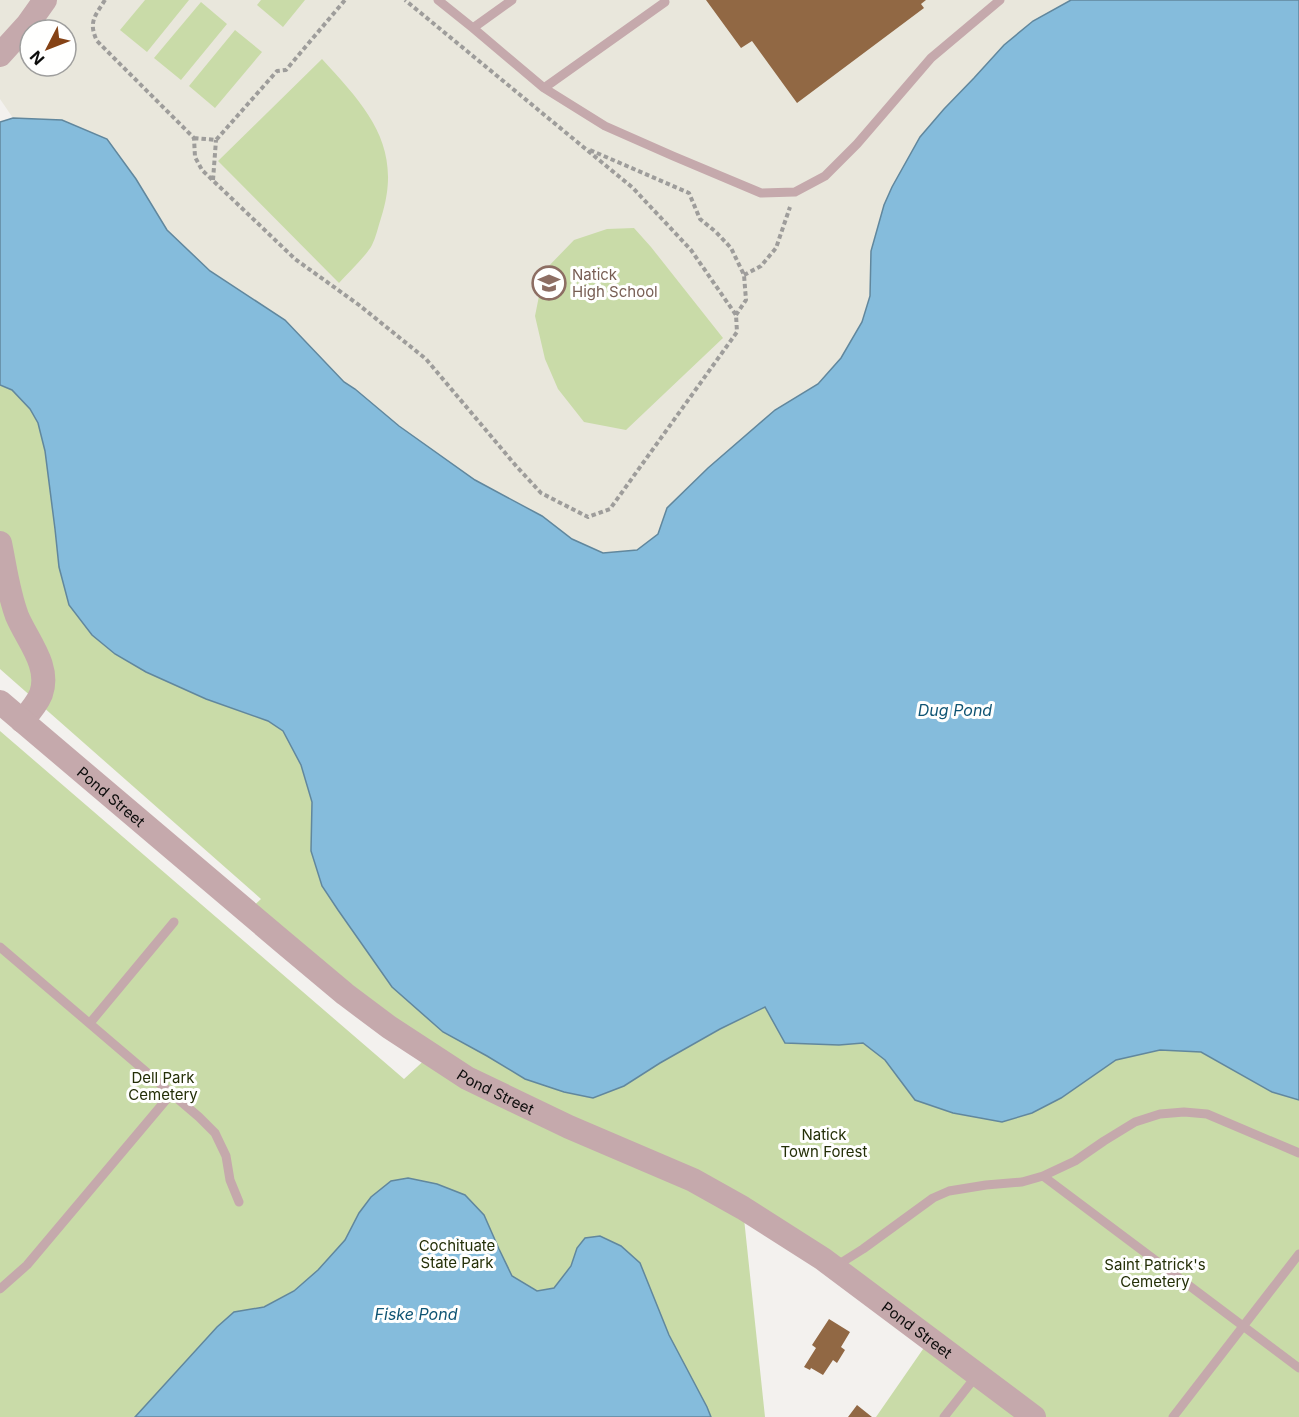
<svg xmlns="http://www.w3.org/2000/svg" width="1299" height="1417" font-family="Inter,sans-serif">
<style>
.built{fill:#e9e7dc;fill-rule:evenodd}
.green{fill:#c9dba8}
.water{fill:#85bcdc;stroke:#61879d;stroke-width:1.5}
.building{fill:#916844}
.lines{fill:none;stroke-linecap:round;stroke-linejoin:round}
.path{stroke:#9e9d9b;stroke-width:4;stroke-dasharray:4.5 3;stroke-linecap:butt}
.service{stroke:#c5a9ac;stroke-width:9}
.tertiary{stroke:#c5a9ac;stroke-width:24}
.labels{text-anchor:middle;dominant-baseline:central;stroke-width:6;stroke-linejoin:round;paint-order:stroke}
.education-label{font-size:15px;fill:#785e54;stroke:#fffffe;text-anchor:start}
.street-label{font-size:15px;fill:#0c0c0b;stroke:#fffffe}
.park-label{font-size:15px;fill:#242f07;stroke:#fffffe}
.water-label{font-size:16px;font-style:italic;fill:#105574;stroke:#fffffe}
</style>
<rect width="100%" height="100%" fill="#f3f1ee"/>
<path class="built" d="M 0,0 L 1071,0 L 1033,21 L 944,109 L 920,137 L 892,187 L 884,205 L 871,251 L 870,296 L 862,322 L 841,358 L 818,384 L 775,410 L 708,468 L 667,508 L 658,534 L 637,550 L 603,553 L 572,539 L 542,516 L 475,480 L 399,426 L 355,389 L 344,382 L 285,320 L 210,271 L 167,230 L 136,179 L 107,139 L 62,120 L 13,118 L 0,99 ZM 30,30 L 66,30 L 66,66 L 30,66 Z"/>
<path class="green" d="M 145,0 L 189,0 L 147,52 L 120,30 Z
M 261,0 L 305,0 L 283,27 L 257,5 Z
M 201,2 L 227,24 L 181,80 L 154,58 Z
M 235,30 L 262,52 L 215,108 L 189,86 Z
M 322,59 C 367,108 404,147 381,218 C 378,227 376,237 372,245 C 367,255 347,274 339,283 L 218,161 Z
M 634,228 L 651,247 L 723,338 L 626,430 L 584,422 L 558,389 L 545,359 L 535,316 L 544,271 L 574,240 L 607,229 Z
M 0,385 L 12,390 L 30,409 L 38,423 L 45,451 L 55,529 L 59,567 L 69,605 L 92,635 L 115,654 L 146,672 L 206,699 L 268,721 L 283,731 L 301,765 L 312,802 L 311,851 L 322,886 L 338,910 L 392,987 L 417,1009 L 487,1056 L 525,1079 L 564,1092 L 624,1086 L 660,1063 L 720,1029 L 765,1006 L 785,1043 L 839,1045 L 863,1043 L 885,1060 L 915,1100 L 953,1113 L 1002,1122 L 1032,1113 L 1061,1098 L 1116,1060 L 1160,1050 L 1201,1052 L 1272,1092 L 1299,1100 L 1299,1417 L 876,1417 L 930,1339 L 743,1209 L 765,1417 L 0,1417 L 0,731 L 404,1079 L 430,1055 L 247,912 L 261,899 L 0,669 Z"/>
<path class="water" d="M 1071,0 L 1299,0 L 1299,1100 L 1272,1092 L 1201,1052 L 1160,1050 L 1116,1060 L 1061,1098 L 1032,1113 L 1002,1122 L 953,1113 L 915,1100 L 885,1060 L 863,1043 L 839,1045 L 785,1043 L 765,1007 L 720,1029 L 660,1063 L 624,1086 L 593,1098 L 564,1092 L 525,1079 L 487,1056 L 443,1032 L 392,987 L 338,910 L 322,886 L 311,851 L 312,802 L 301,765 L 283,731 L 268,721 L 206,699 L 146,672 L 115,654 L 92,635 L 69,605 L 59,567 L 55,529 L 45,451 L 38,423 L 30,409 L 12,390 L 0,385 L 0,122 L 13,118 L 62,120 L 107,139 L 136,179 L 167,230 L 210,271 L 285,320 L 344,382 L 355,389 L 399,426 L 475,480 L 542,516 L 572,539 L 603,553 L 637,550 L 658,534 L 667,508 L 708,468 L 775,410 L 818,384 L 841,358 L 862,322 L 870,296 L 871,251 L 884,205 L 892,187 L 920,137 L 944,109 L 974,78 L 1004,45 L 1033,21 Z
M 408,1178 L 437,1184 L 465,1195 L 484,1215 L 499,1249 L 512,1276 L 537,1291 L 554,1288 L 571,1266 L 577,1248 L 585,1238 L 600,1236 L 621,1246 L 640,1263 L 669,1335 L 707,1407 L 711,1417 L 135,1417 L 217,1327 L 234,1312 L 264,1307 L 294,1291 L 318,1270 L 345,1240 L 359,1213 L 371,1197 L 391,1181 Z"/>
<path class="building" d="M 706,0 L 926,0 L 921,4 L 924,8 L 797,103 L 752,41 L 741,48 Z
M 829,1319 L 850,1332 L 841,1347 L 845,1350 L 837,1363 L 833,1360 L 823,1375 L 811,1368 L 810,1370 L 804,1367 L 816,1348 L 812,1345 Z
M 857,1405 L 872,1417 L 848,1417 Z"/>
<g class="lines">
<path class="path" d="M 105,0 C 95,16 88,22 97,41 L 194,138 L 195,157 L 202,170 L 295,259 L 359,305 L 426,359 L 517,467 L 541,493 L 588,517 L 610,509 L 737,332 L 736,315 L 691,250 L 633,188 L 405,0
M 194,138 L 216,140 L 277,71 L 286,70 L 345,0
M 590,150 L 689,193 L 700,219 L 716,232 L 731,248 L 744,275 L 746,300 L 736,315
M 213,180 L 216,140
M 744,275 L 761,266 L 776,248 L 790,207"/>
<path class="service" d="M 438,0 L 473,28 L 512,0
M 473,28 L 544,88 L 605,126 L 673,156 L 761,193 L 795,192 L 825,176 L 857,144 L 931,58 L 1000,0
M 544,88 L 665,2
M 0,947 L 199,1117 L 215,1133 L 226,1156 L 230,1180 L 239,1202
M 90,1023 L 174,922
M 1043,1176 L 1299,1368
M 836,1266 L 863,1249 L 933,1198 L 949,1191 L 986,1185 L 1022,1182 L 1043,1176 L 1075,1161 L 1104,1141 L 1135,1122 L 1160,1114 L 1184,1112 L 1207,1114 L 1299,1153
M 0,1289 L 27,1265 L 171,1094
M 944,1417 L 977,1375
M 1173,1417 L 1299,1254"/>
<g class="tertiary">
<path d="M 0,55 L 28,24 L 45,0"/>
<path d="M 0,543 C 5,567 8,592 17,616 C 27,640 51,666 41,694 C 37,704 29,713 22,721"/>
<path id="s1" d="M 0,702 L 283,942 L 345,994 L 389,1027 L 467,1078 L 569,1127 L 693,1180 L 743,1208 L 823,1259 L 1034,1417"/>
</g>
</g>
<defs>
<g id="school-ring" transform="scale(1.725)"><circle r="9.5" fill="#fffffe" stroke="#8d6e63" stroke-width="1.5"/><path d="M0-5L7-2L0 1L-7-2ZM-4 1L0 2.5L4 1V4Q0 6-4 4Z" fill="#8d6e63"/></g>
</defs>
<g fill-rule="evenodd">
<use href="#school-ring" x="549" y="283"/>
</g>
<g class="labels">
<g class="education-label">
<text x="572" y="274">Natick<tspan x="572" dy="17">High School</tspan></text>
</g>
<g class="street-label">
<text stroke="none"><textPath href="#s1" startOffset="146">Pond Street</textPath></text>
<text stroke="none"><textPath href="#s1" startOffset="632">Pond Street</textPath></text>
<text stroke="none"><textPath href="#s1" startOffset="1118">Pond Street</textPath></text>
</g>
<g class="park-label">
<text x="163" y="1077">Dell Park<tspan x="163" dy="17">Cemetery</tspan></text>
<text x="824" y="1134">Natick<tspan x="824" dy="17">Town Forest</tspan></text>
<text x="457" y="1245">Cochituate<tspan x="457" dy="17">State Park</tspan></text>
<text x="1155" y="1264">Saint Patrick's<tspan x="1155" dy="17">Cemetery</tspan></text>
</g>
<g class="water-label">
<text x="955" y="710">Dug Pond</text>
<text x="416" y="1314">Fiske Pond</text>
</g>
</g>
<g transform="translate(48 48) rotate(228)"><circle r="28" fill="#fffffe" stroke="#9e9e9d" stroke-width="1.5"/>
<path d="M0-4.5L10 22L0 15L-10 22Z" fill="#854215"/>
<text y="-9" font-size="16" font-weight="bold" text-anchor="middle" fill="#0c0c0b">N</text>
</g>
</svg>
